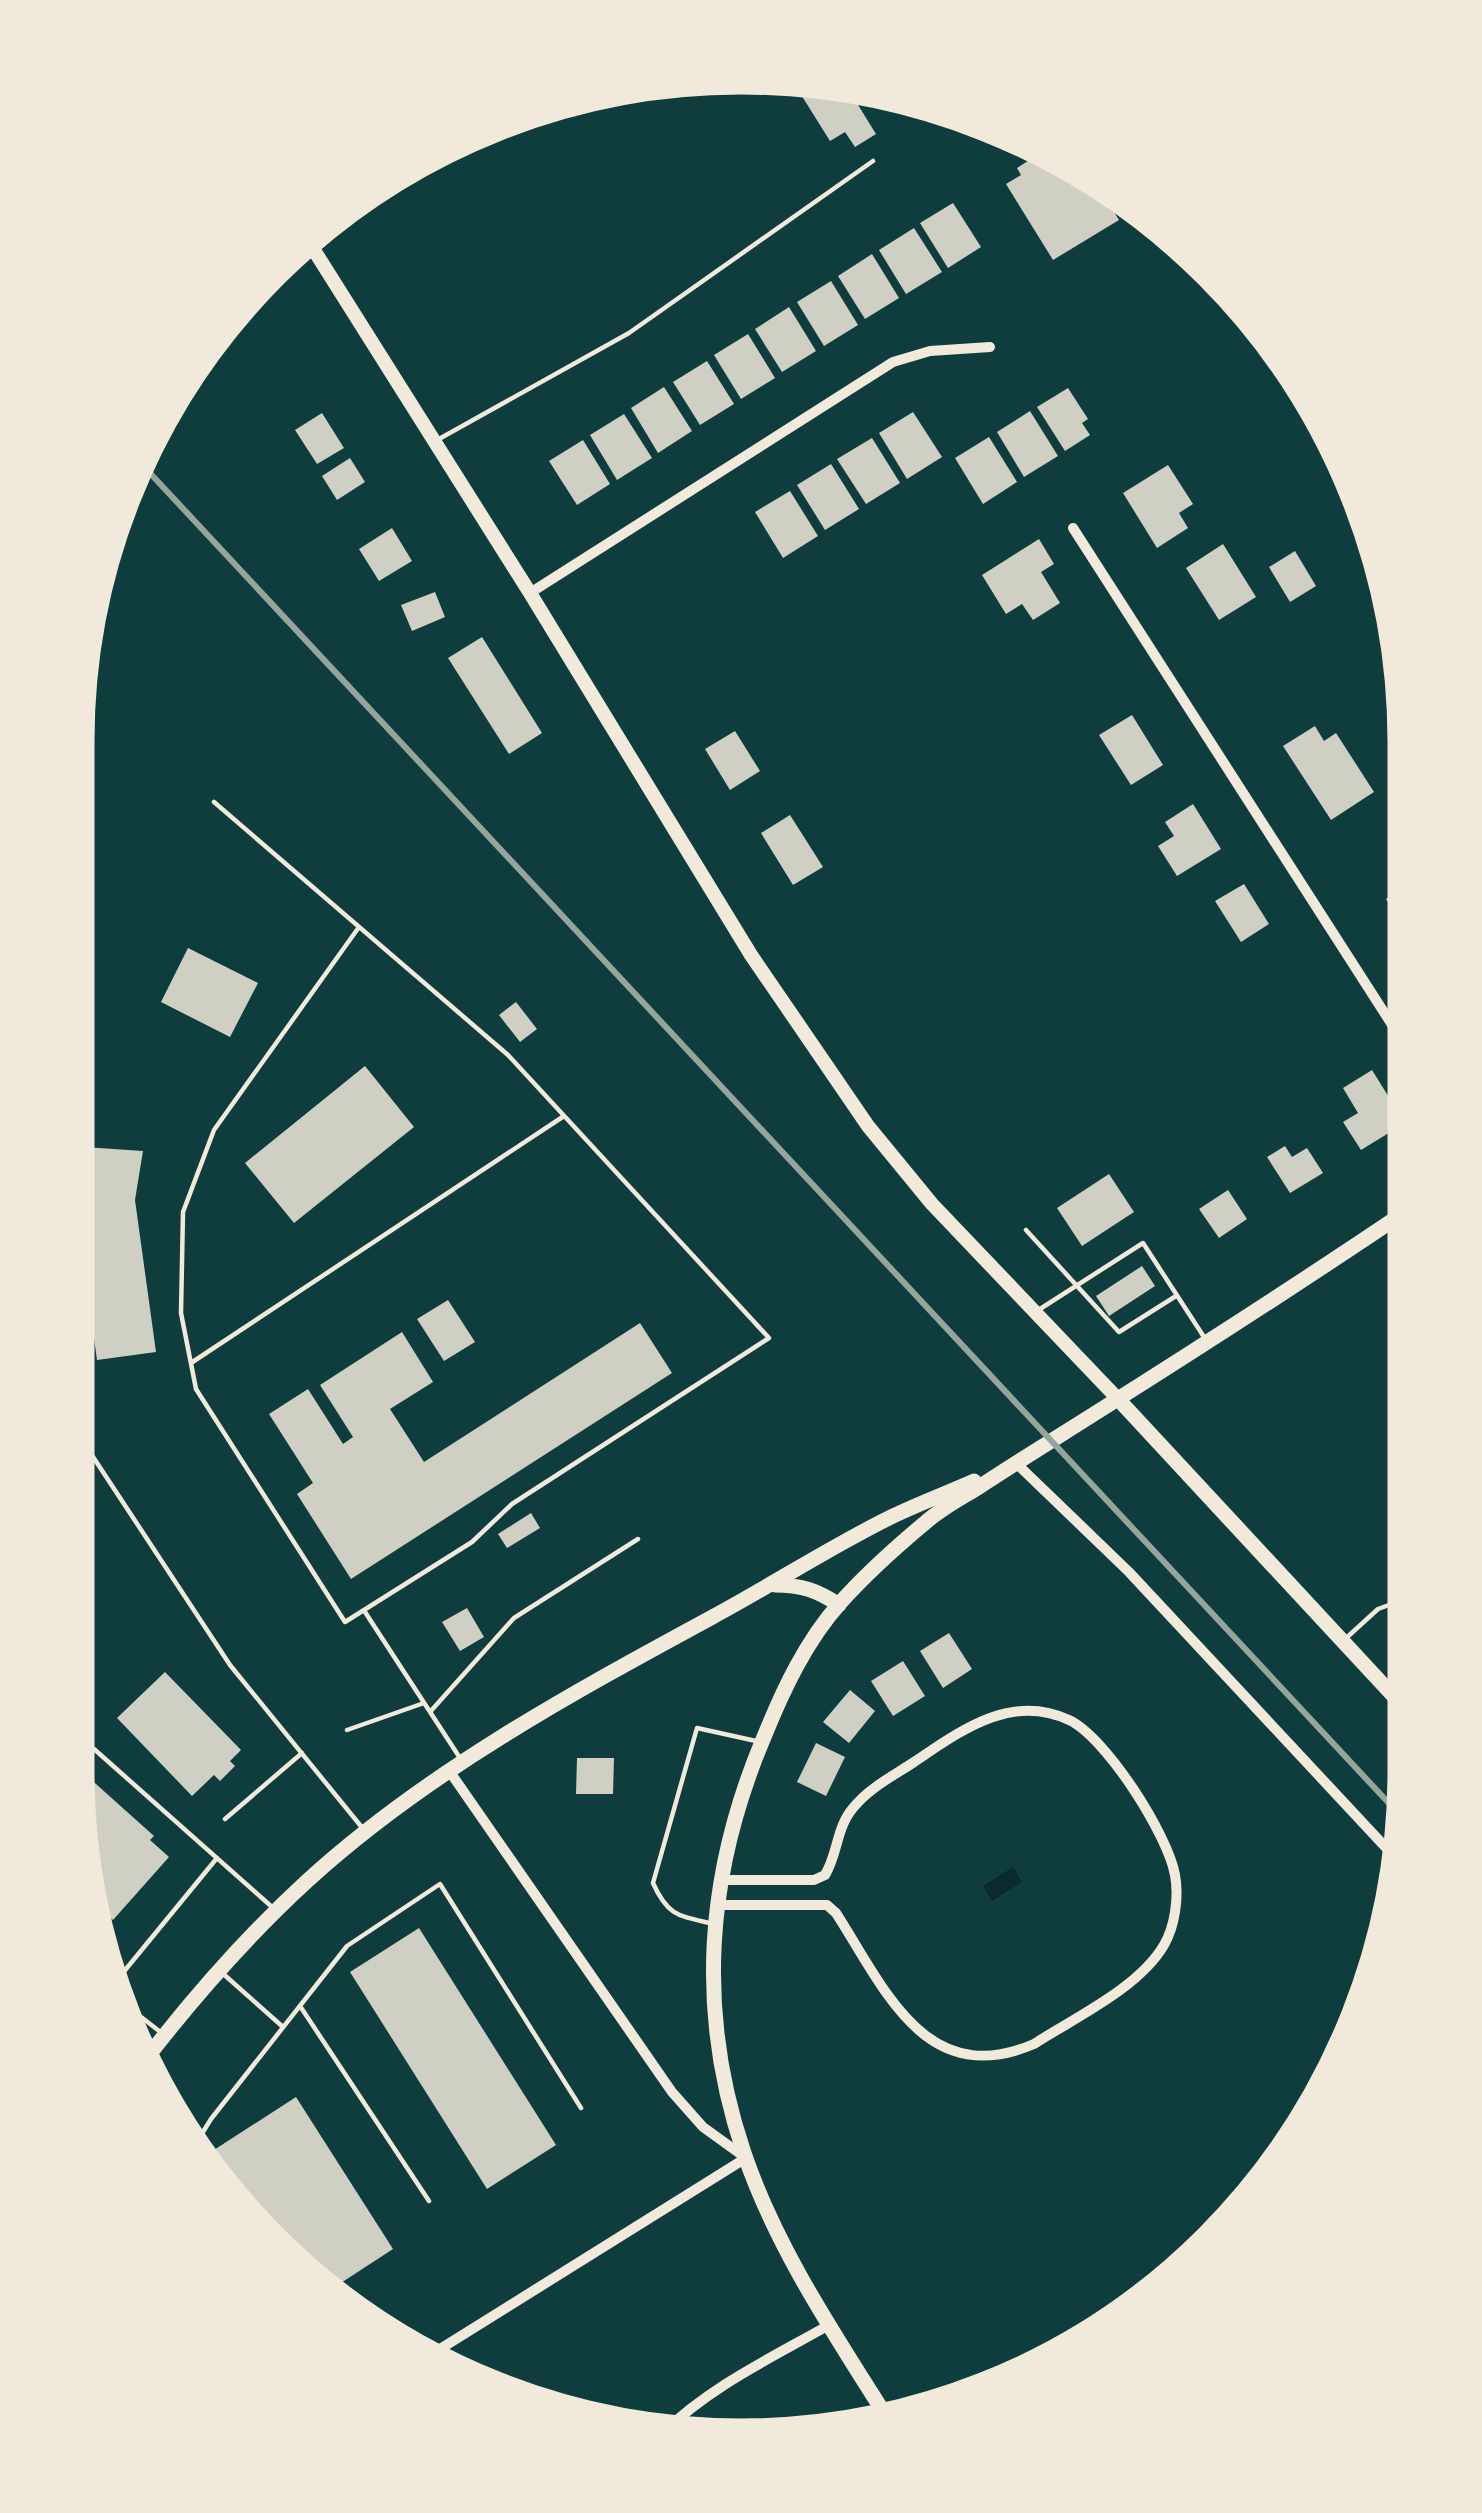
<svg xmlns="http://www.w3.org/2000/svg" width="1482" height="2513" font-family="Spectral,serif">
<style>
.water{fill:#0a2a2b}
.building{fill:#cfcfc3}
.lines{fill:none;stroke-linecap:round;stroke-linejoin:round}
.service{stroke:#f1e9da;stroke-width:4.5}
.minor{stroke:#f1e9da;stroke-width:10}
.tertiary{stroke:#f1e9da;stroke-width:14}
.secondary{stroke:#f1e9da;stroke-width:15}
.rail{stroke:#97a49c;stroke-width:6}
.rim{fill:none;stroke:#f1e9da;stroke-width:15}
</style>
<rect width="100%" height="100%" fill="#0f3d3e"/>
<path class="water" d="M 1013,1867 L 1022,1882 L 992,1901 L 983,1886 Z"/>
<path class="building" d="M 823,79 L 842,79 L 876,134 L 855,147 L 845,132 L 830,141 L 800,93 Z
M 1045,150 L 1086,167 L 1119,220 L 1053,260 L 1006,184 L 1021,175 L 1017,168 Z
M 377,175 L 380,179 L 361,191 L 358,187 L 365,180 Z
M 953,203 L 981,247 L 948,268 L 920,223 Z
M 914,228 L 942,272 L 906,294 L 879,250 Z
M 872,254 L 899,298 L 865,319 L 838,276 Z
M 831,281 L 858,325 L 824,346 L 797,302 Z
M 789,307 L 816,351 L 782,372 L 755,329 Z
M 748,334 L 775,378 L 741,399 L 714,355 Z
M 707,361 L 734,404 L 700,425 L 673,382 Z
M 1309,382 L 1325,403 L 1340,435 L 1330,441 L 1320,425 L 1315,428 L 1293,393 Z
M 664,387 L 692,431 L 658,453 L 631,408 Z
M 1068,388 L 1088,419 L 1082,423 L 1090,435 L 1065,451 L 1037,407 Z
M 1030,411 L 1058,456 L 1024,477 L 997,432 Z
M 913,412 L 942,457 L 907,479 L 879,433 Z
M 322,413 L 344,448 L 317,464 L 295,430 Z
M 624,414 L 652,458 L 617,480 L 590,435 Z
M 989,437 L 1017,482 L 983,504 L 955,458 Z
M 872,438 L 900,483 L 866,504 L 837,459 Z
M 583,440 L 610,484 L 577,505 L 549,461 Z
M 350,458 L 365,482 L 337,500 L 322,476 Z
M 831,464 L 859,509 L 825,530 L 797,485 Z
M 1168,465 L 1193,504 L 1179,513 L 1188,528 L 1157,548 L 1123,493 Z
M 790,491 L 818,536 L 783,558 L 755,512 Z
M 392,528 L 412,561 L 379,581 L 359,549 Z
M 1039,539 L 1054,564 L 1041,572 L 1060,603 L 1033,620 L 1022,604 L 1006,614 L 982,575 Z
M 1223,544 L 1256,597 L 1219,620 L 1186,568 Z
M 1295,551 L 1316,586 L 1290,602 L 1269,567 Z
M 435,592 L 445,617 L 412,631 L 401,605 Z
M 482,637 L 542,733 L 509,754 L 448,658 Z
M 1132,715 L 1163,765 L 1131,785 L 1099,735 Z
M 1315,726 L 1324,741 L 1336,733 L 1374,792 L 1331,820 L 1283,746 Z
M 735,731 L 760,771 L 730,790 L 705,749 Z
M 1193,804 L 1221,849 L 1177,876 L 1158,846 L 1174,836 L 1165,822 Z
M 790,815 L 823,867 L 793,885 L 761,833 Z
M 1414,881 L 1414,945 L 1386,899 Z
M 1244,884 L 1269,924 L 1241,942 L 1215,901 Z
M 188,948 L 258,983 L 230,1037 L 161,1002 Z
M 516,1002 L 537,1029 L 520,1042 L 499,1015 Z
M 365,1066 L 414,1127 L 294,1223 L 245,1163 Z
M 1372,1070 L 1405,1123 L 1361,1150 L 1343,1122 L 1358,1113 L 1343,1088 Z
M 1285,1146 L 1292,1157 L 1307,1148 L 1323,1173 L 1290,1193 L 1267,1157 Z
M 84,1147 L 143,1151 L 135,1200 L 156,1352 L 97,1360 L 83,1258 Z
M 1109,1174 L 1134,1212 L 1082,1246 L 1057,1208 Z
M 1228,1190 L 1247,1219 L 1219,1238 L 1199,1209 Z
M 1142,1266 L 1155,1286 L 1109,1316 L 1096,1296 Z
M 448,1300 L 475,1342 L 444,1361 L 417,1319 Z
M 640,1323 L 672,1373 L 351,1579 L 297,1494 L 313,1483 L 269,1414 L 308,1389 L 343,1444 L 353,1437 L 320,1385 L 402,1332 L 433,1382 L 390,1409 L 424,1462 Z
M 531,1513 L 540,1528 L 507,1548 L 498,1534 Z
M 467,1608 L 484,1637 L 460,1651 L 442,1622 Z
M 949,1633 L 972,1669 L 943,1688 L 920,1651 Z
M 903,1661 L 925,1696 L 893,1716 L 871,1681 Z
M 165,1672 L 241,1750 L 230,1761 L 235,1766 L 220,1781 L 214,1775 L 192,1796 L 117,1718 Z
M 850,1690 L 875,1711 L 849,1743 L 823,1722 Z
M 816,1743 L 845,1757 L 826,1796 L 797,1782 Z
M 577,1758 L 614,1758 L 613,1794 L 576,1794 Z
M 77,1767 L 154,1836 L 150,1840 L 169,1857 L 113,1920 L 93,1902 L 88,1907 L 67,1778 Z
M 419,1928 L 556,2145 L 487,2189 L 350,1972 Z
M 296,2097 L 393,2249 L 324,2294 L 231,2207 L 200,2159 Z"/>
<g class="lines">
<path class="service" d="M 1125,187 L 1135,202 L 1140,199
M 439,439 L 629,333 L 873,161
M 214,802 L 508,1055 L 769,1338 L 512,1504 L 472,1542 L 345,1622 L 196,1389 L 181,1313 L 183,1212 L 214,1130 L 359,927
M 1026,1230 L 1119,1332 L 1176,1296
M 1040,1309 L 1143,1243 L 1204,1337
M 191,1363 L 564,1116
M 1414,1420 L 1400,1429 L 1414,1452
M 76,1431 L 230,1665 L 364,1830
M 365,1612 L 460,1758
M 1344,1640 L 1378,1609 L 1414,1596
M 430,1712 L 514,1618 L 638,1539
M 347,1730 L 424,1703
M 66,1769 L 72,1762 L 94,1749 L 272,1907
M 225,1819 L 302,1753
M 714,1924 C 680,1916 668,1917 653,1883 L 697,1728 L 756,1741
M 220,1971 L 283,2027
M 101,1986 L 163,2034
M 108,1991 L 217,1858
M 300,2006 L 429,2201
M 190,2153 L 211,2119 L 347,1946 L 440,1884 L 581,2108"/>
<path class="minor" d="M 1073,528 L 1414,1059
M 530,593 L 893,362 L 930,351 L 990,347
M 1016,1463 L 1129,1572 L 1404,1867
M 717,1905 L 827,1905 L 836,1913 C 884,1987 925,2091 1034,2044 C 1074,2018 1139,1988 1164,1945 C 1175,1926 1179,1897 1175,1875 C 1168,1835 1106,1737 1069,1720 C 1009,1692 958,1733 911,1764 C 891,1777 868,1789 853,1808 C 836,1828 838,1854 825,1875 L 814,1880 L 721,1880
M 424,2359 L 746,2158 L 703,2127 L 672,2092 L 450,1772
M 663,2433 C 709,2387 773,2357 829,2325"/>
<path class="tertiary" d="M 307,239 L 530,593 L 751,955 L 868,1126 L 932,1204 L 1118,1399"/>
<path class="secondary" d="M 1118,1399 L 1414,1718
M 775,1585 C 801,1585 817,1590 839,1605
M 142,2064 C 192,1999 245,1938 306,1882 C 426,1772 574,1692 716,1615 C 775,1583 832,1546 891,1517 C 918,1504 947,1493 974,1481
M 891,2424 C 837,2338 777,2250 744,2153 C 696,2011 706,1874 764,1737 C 783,1690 806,1641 840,1603 C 866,1574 896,1547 926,1522 C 942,1508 961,1498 979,1487 C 1017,1462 1056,1438 1094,1414 C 1202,1346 1309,1277 1414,1206"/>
<path class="rail" d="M 135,457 L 1412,1828"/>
</g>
<path d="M0 0H1482V2513H0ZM741 87H741A654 654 0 0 1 1395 741V1772A654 654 0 0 1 741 2426H741A654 654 0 0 1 87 1772V741A654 654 0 0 1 741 87Z" fill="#f1e9da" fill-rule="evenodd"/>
<path class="rim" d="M741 87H741A654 654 0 0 1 1395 741V1772A654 654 0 0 1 741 2426H741A654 654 0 0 1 87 1772V741A654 654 0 0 1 741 87Z"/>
</svg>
